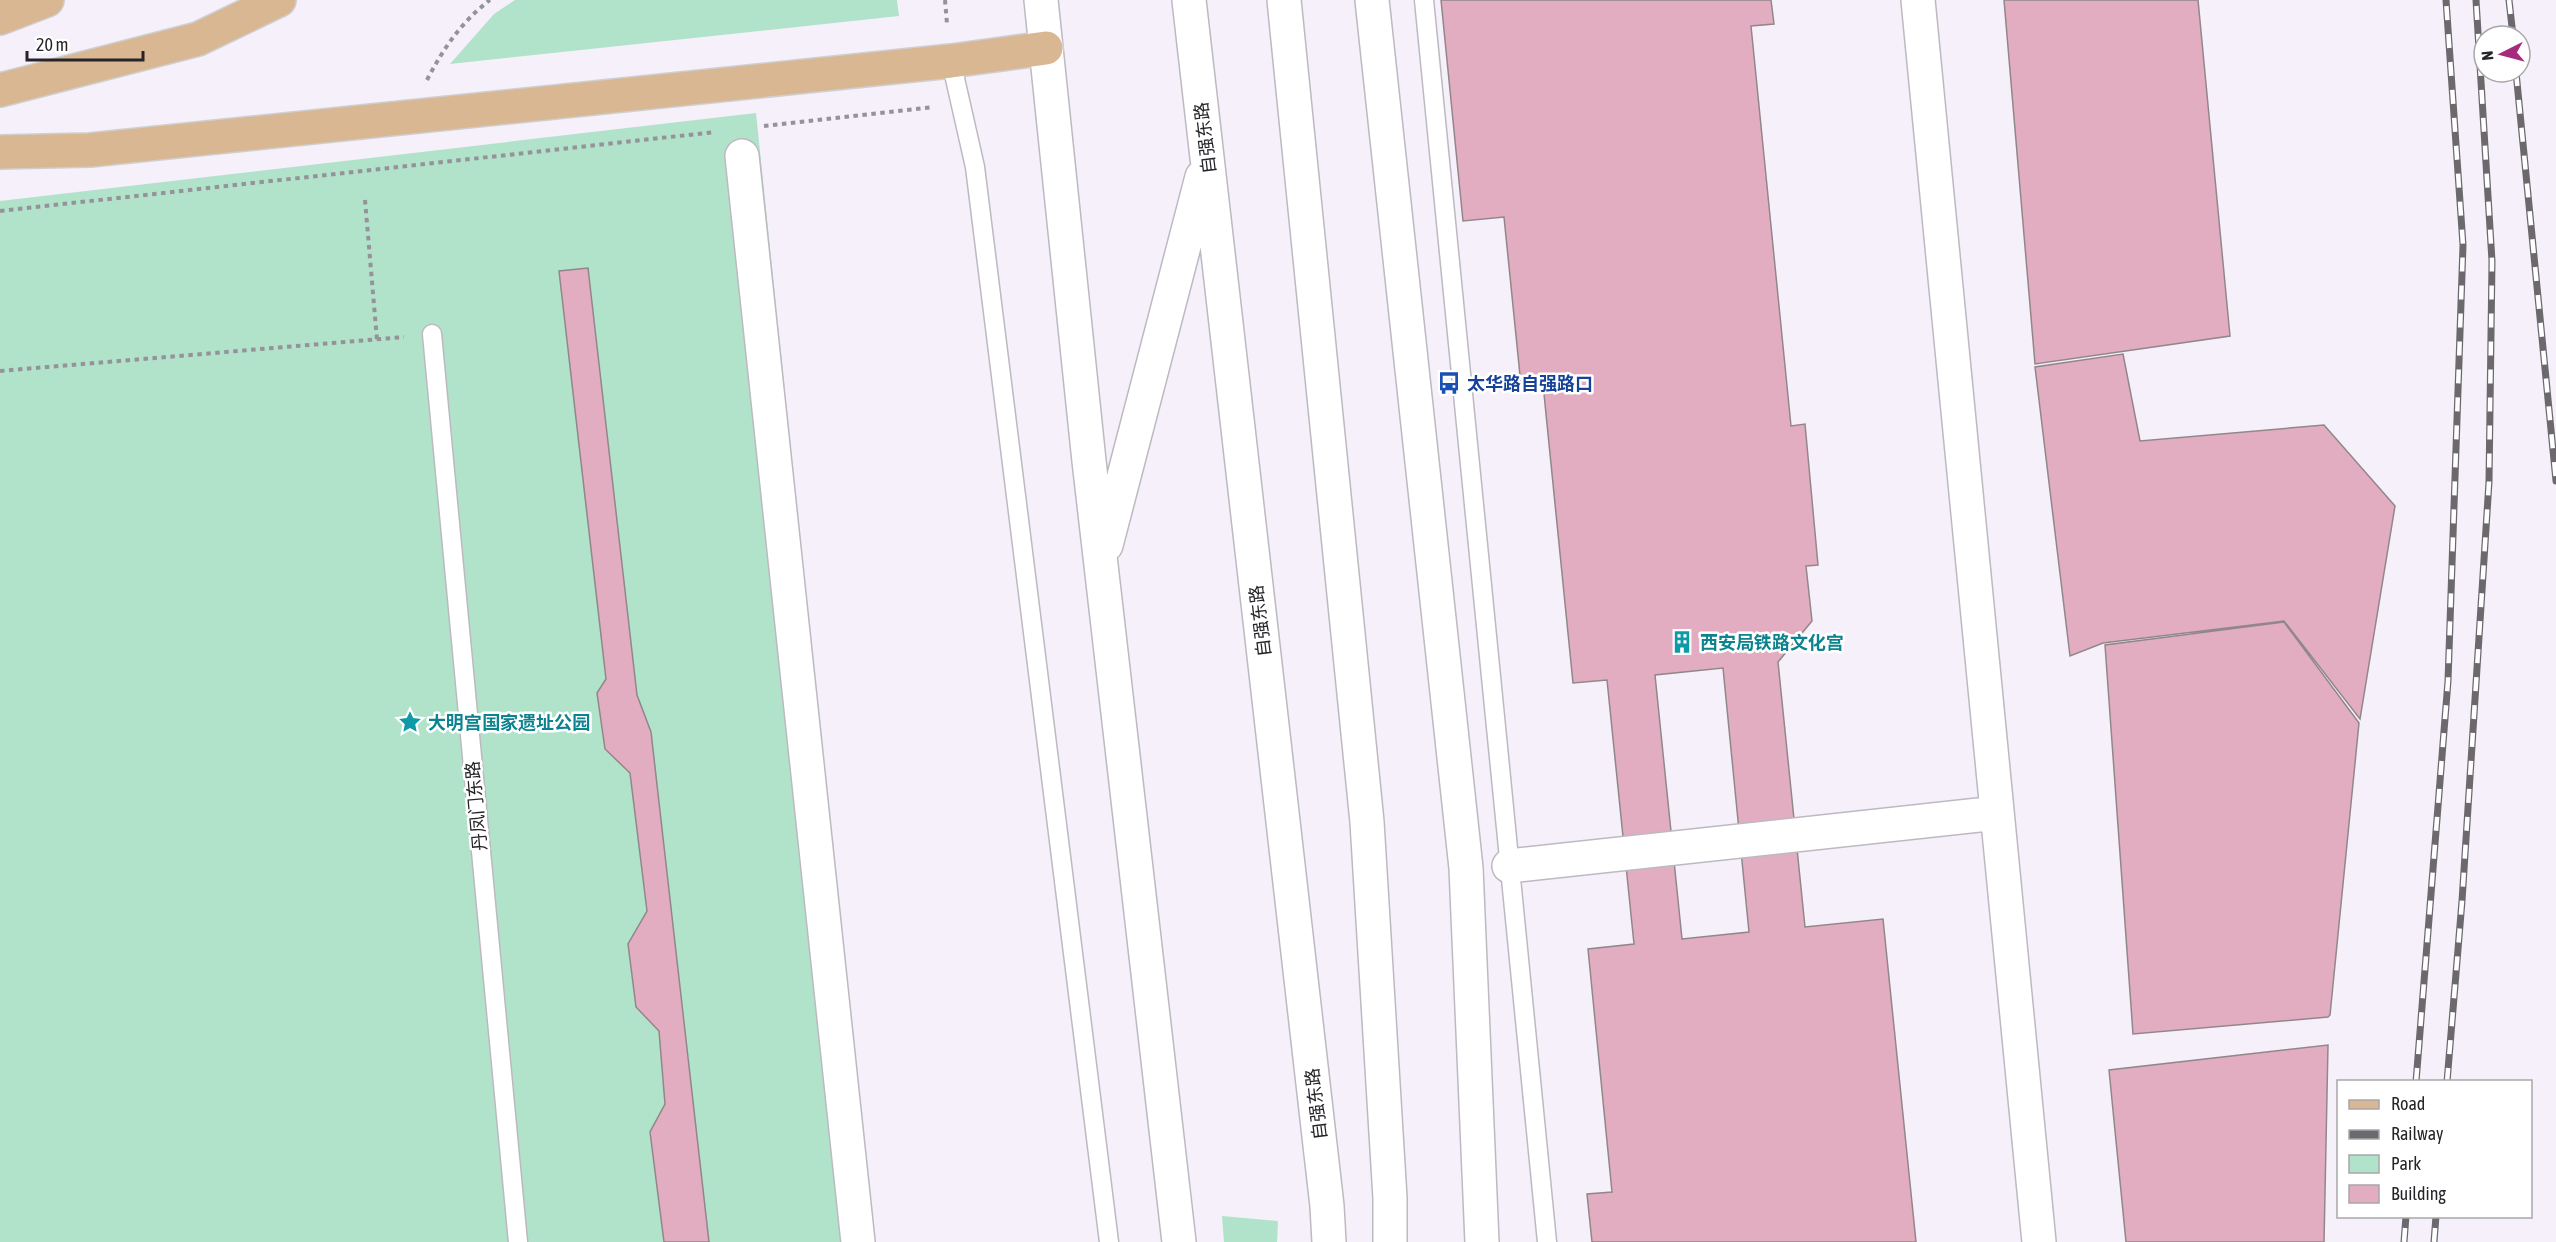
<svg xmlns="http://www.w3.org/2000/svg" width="2556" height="1242" font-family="'Asap Condensed','Noto Sans SC',sans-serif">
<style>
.green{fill:#b1e3ca}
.building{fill:#e2adc0;stroke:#91878a;stroke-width:1.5;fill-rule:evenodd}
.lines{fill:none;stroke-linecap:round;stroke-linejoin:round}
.lane-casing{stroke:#bdb9c1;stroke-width:21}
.street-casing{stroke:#bdb9c1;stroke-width:36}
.secondary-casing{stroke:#bdb9c1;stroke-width:36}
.primary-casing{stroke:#cfcfd0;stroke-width:36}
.path{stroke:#969299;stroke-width:4;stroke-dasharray:4.5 4.5;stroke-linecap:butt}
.lane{stroke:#fff;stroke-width:18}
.street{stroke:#fff;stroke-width:33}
.secondary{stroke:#fff;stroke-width:33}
.primary{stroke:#d9b793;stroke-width:33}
.rail-casing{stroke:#6c696e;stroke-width:7}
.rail{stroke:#fff;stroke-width:4.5;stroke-dasharray:14;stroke-linecap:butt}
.labels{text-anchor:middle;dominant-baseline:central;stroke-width:5;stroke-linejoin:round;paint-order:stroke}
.street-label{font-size:18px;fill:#262428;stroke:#fff}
.transit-label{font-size:18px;font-weight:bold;fill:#164399;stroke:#fff;text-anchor:start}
.culture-label{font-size:18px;font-weight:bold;fill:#0d838f;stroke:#fff;text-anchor:start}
</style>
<rect width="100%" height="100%" fill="#f5f0f9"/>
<path class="green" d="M 515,0 L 897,0 L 899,16 L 450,64 L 494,14 Z
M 756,113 L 873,1242 L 0,1242 L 0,201 Z
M 1222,1216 L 1278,1221 L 1277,1242 L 1224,1242 Z"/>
<path class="building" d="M 1441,0 L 1771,0 L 1774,24 L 1751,26 L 1791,426 L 1805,424 L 1818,565 L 1806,566 L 1812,621 L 1778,662 L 1805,927 L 1883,919 L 1916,1242 L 1592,1242 L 1587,1194 L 1612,1192 L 1588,949 L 1634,944 L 1607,680 L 1573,683 L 1543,384 L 1521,385 L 1504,217 L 1463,221 ZM 1723,668 L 1749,932 L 1682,939 L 1655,675 Z
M 2004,0 L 2198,0 L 2230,336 L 2035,364 Z
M 588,268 L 637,695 L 651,732 L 709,1242 L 664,1242 L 650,1132 L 665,1104 L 659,1031 L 636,1007 L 628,944 L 647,911 L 630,773 L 605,749 L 597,693 L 606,679 L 559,271 Z
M 2123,354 L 2140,441 L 2324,425 L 2395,506 L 2360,719 L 2284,621 L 2103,643 L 2070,656 L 2035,367 Z
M 2284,622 L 2359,723 L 2330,1015 L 2328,1017 L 2133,1034 L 2105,645 Z
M 2328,1045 L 2324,1242 L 2126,1242 L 2109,1070 Z"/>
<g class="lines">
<g class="lane-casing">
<path id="lane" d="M 1424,0 L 1547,1242
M 951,61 L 975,167 L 1109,1242
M 432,334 L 518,1242"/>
</g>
<g class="street-casing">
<path id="street" d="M 1918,0 L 2039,1242
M 742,156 L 858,1242
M 1509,866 L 1997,813"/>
</g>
<g class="secondary-casing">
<path id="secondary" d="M 1041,0 L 1089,461 L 1179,1242
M 1189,0 L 1327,1206 L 1329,1242
M 1284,0 L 1367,822 L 1390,1198 L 1390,1242
M 1372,0 L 1466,868 L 1482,1242
M 1106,545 L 1202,177"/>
</g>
<g class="primary-casing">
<path id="primary" d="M 0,18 L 47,0
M 0,90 L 198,39 L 279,0
M 0,152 L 90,150 L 951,61 L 1046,48"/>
</g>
<path class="path" d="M 945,0 L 947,24
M 427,80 C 443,49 462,21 490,0
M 764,126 L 933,107
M 365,200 L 377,340
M 0,211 L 715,132
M 0,371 L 404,337"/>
<use href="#lane" class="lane"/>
<use href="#street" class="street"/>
<use href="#secondary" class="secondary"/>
<use href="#primary" class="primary"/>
<g class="rail-casing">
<path id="rail" d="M 2509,0 L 2513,36
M 2516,72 L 2556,481
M 2416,1082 L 2448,681 L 2463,245 L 2446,0
M 2447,1082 L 2462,901 L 2489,482 L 2492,261 L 2476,0
M 2404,1242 L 2406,1216
M 2434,1242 L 2436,1216"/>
</g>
<use href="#rail" class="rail"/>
</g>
<defs>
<g id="bus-bare" transform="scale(1.8)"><path d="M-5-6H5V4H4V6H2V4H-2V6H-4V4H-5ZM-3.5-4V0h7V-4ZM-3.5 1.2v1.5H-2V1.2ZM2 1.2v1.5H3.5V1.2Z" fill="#1a4fb4" stroke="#fff" stroke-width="2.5" paint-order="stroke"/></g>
<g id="building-bare" transform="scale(1.8)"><path d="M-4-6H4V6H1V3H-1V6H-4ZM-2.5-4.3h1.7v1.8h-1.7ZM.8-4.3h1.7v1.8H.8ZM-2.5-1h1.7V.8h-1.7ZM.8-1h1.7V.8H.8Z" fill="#0f9aa8" stroke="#fff" stroke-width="2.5" paint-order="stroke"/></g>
<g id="sight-bare" transform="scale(1.8)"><path d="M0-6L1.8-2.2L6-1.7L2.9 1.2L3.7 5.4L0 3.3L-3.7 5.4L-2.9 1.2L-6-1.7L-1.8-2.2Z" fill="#0f9aa8" stroke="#fff" stroke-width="2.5" paint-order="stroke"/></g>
</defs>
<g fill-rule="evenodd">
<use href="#bus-bare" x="1449" y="383"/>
<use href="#building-bare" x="1682" y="642"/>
<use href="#sight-bare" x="410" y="722"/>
</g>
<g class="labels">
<g class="street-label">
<text transform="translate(1205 138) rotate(-97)">自强东路</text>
<text transform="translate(1260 621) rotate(-97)">自强东路</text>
<text transform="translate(476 806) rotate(-95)">丹凤门东路</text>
<text transform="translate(1316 1104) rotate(-97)">自强东路</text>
</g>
<g class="transit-label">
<text x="1467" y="383">太华路自强路口</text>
</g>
<g class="culture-label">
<text x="1700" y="642">西安局铁路文化宫</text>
<text x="428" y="722">大明宫国家遗址公园</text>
</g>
</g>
<rect x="2337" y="1080" width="195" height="138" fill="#ffffff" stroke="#a8a7a9" stroke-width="1.5"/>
<rect x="2349" y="1100" width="30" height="9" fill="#d9b793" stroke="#a8a7a9" stroke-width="1.5"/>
<text x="2391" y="1110" font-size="18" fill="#262428">Road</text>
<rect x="2349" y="1130" width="30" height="9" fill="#6c696e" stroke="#a8a7a9" stroke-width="1.5"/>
<text x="2391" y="1140" font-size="18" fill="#262428">Railway</text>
<rect x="2349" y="1155" width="30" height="18" fill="#b1e3ca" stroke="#a8a7a9" stroke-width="1.5"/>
<text x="2391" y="1170" font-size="18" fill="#262428">Park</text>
<rect x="2349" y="1185" width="30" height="18" fill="#e2adc0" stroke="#a8a7a9" stroke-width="1.5"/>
<text x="2391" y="1200" font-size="18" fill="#262428">Building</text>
<g transform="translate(2502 54) rotate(264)"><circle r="28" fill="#ffffff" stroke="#a8a7a9" stroke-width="1.5"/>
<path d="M0-4.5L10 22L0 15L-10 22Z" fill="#a62b7e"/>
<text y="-9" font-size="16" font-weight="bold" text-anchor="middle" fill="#262428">N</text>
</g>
<path d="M27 51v9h116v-9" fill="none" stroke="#262428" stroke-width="3"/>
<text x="36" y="51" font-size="18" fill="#262428" stroke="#ffffff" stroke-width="4.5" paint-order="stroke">20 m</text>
</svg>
